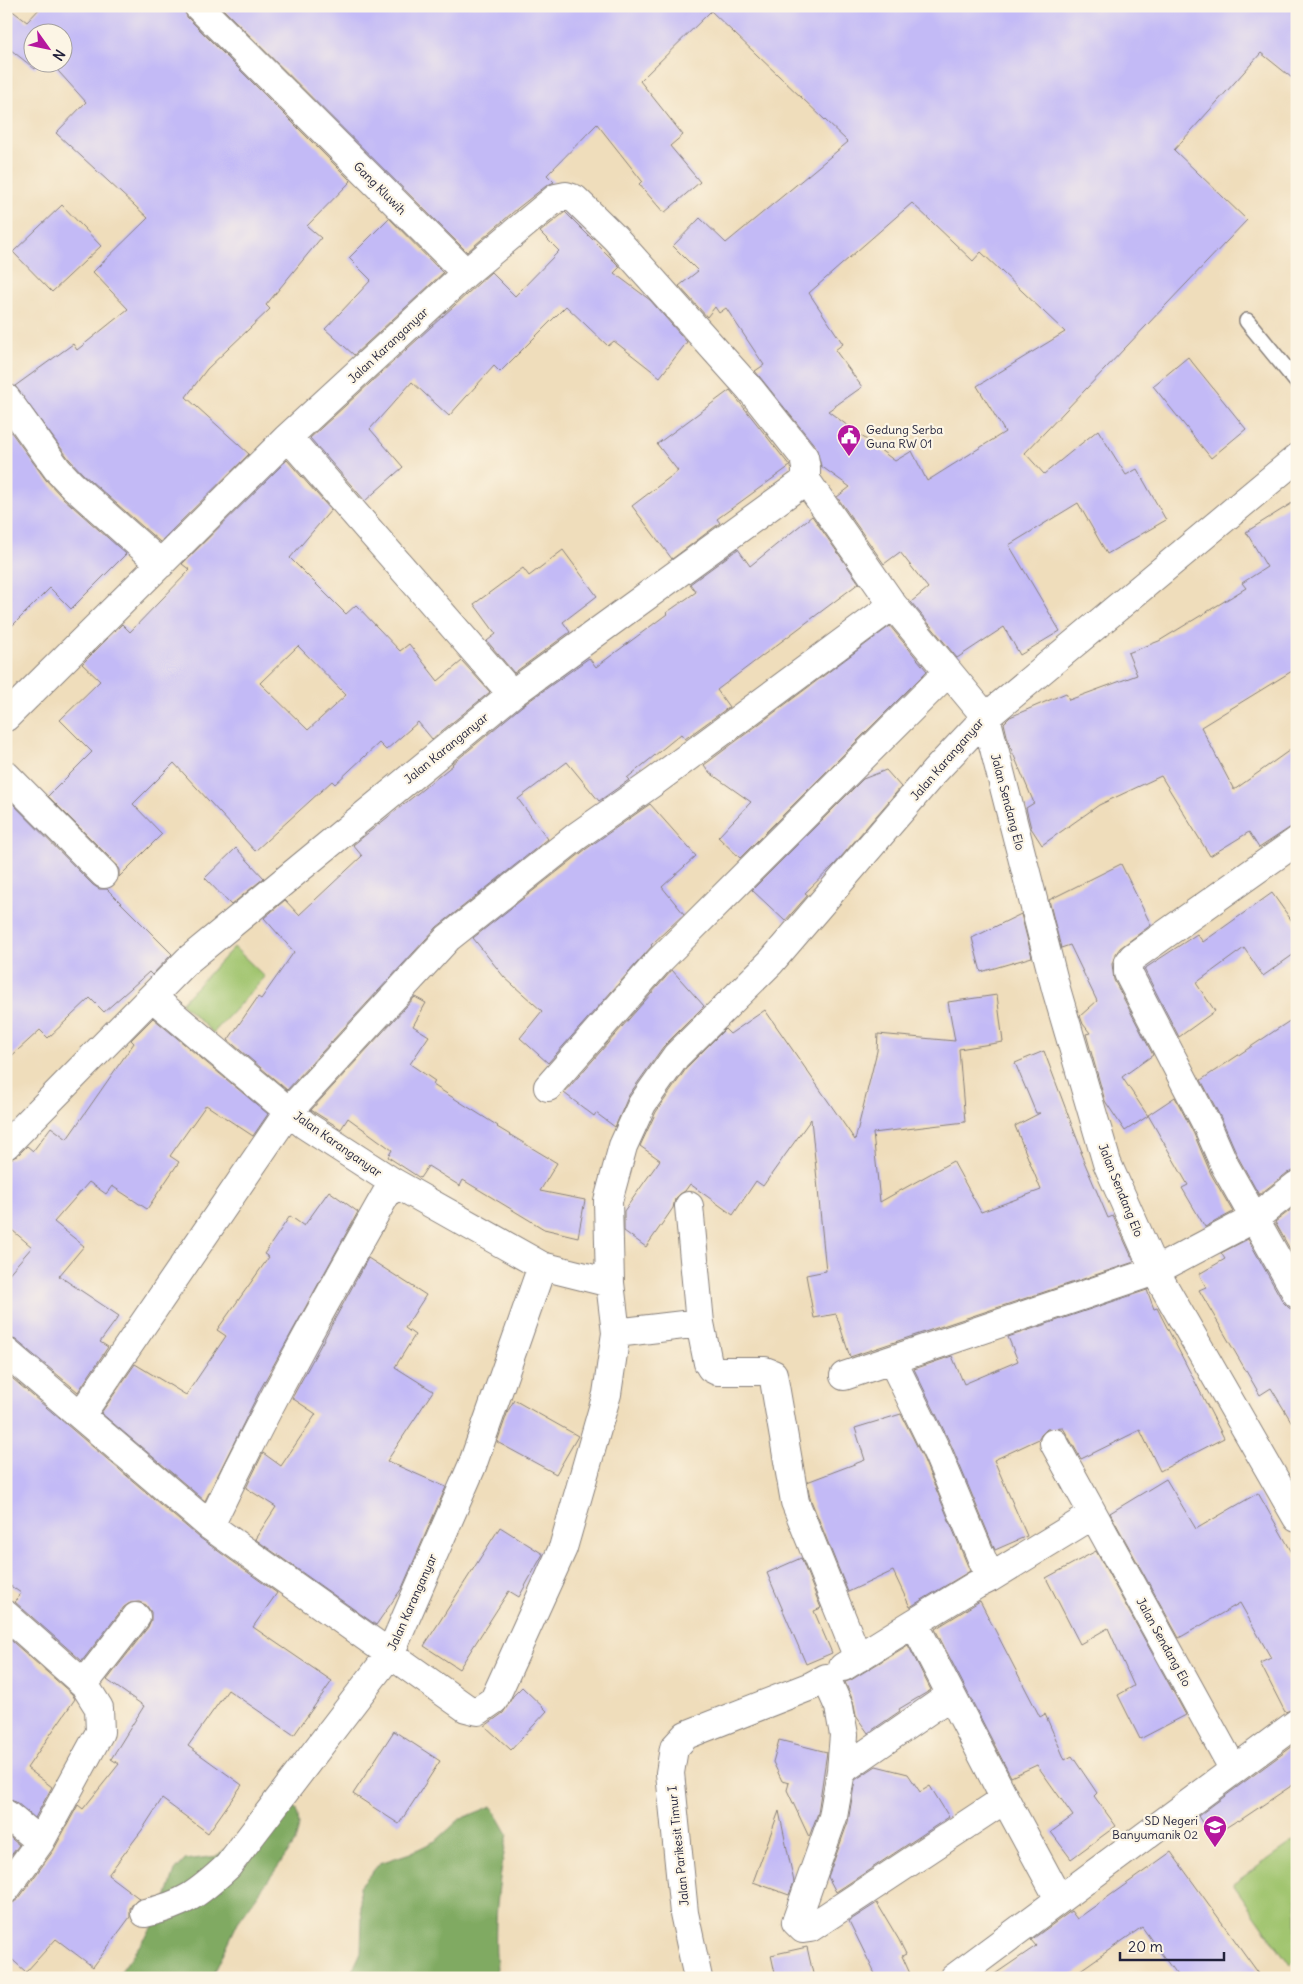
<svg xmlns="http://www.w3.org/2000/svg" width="1303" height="1984" font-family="Delius,sans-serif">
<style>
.green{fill:#a1c56f;stroke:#627455}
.forest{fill:#80aa62;stroke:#51664e}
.building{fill:#c3baf6;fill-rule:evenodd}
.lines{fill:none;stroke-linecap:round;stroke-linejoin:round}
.service-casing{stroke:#88807b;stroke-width:18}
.minor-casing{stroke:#88807b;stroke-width:30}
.service{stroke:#fff;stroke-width:15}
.minor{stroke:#fff;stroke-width:28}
.labels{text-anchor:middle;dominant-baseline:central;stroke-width:4.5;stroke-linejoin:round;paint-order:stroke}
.street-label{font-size:12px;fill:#22223b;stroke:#fcf5e5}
.poi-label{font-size:12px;fill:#22223b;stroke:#fcf5e5;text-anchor:start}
</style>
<rect width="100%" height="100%" fill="#fcf5e5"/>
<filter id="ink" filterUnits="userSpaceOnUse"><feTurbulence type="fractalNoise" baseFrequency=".02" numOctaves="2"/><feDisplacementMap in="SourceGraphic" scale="10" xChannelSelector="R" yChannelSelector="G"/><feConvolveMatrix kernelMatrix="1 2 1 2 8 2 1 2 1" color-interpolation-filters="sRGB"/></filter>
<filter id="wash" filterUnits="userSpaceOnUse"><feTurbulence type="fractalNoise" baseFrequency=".0096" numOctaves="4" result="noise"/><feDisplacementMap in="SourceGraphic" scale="20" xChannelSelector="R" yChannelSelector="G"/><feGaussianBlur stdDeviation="1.12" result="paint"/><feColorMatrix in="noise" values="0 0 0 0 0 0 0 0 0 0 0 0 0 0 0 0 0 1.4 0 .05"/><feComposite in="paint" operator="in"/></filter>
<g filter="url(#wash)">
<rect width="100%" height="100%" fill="#efddbb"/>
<path class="green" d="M 234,947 L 265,977 L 213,1033 L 181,1003 Z
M 1297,1839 L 1297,1961 L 1290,1965 L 1233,1884 Z"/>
<path class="forest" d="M 282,1799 L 297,1809 L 299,1826 L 295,1843 L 238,1922 L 212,1978 L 116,1978 L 160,1917 L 175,1871 L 185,1860 L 218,1856 Z
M 492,1806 L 508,1834 C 498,1879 492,1932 498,1978 L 349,1978 L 361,1952 L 362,1919 L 359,1887 L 380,1863 L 410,1853 L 437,1840 L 460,1819 Z"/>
<g id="blocks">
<path class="building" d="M 6,6 L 27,22 L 42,6 L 183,6 L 187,17 L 351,181 L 307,226 L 321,238 L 266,305 L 270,309 L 207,369 L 186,397 L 249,454 L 160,542 L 83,474 L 69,459 L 15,386 L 73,344 L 77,350 L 128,309 L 93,272 L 148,218 L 56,133 L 86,102 L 50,62 L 62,62 L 62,32 L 32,32 L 32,62 L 40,62 L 35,69 L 6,46 Z
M 220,6 L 1297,6 L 1297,82 L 1261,53 L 1174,150 L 1247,220 L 1025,453 L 1044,474 L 1098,430 L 1126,475 L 1137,469 L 1166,520 L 1107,554 L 1078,503 L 1009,545 L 1060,631 L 1020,655 L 1004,627 L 957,658 L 911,602 L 928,588 L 900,552 L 884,564 L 837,497 L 850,487 L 821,466 L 816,447 L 755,371 L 764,365 L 726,308 L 719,313 L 715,307 L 707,317 L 679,286 L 698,271 L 673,246 L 700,218 L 726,243 L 848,142 L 711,11 L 640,81 L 683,135 L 670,146 L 700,182 L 664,213 L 639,184 L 642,181 L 597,124 L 547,175 L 554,182 L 546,186 L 518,208 L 467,252 ZM 912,203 L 973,261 L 981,252 L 1065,332 L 977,386 L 1005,432 L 927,481 L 912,451 L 895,461 L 828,411 L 862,387 L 835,350 L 843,344 L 809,293 Z
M 62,205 L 101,246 L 52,292 L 13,252 Z
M 565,212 L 620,267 L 614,273 L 650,300 L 687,342 L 660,377 L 614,341 L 608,346 L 566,306 L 500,372 L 494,366 L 449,416 L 412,382 L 370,429 L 403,467 L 365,501 L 310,438 L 491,272 L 515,296 L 559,251 L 540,232 Z
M 389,218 L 443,273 L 354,355 L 325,329 L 371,280 L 349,258 Z
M 1188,357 L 1246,429 L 1211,458 L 1153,386 Z
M 730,390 L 790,466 L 717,519 L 720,523 L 672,559 L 632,506 L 678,471 L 657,444 Z
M 6,425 L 46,480 L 62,497 L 126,554 L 71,609 L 50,588 L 6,632 Z
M 287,460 L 331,510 L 290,558 L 346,614 L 356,605 L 400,651 L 409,644 L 438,681 L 462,661 L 490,692 L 432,739 L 418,722 L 386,750 L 379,743 L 335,784 L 332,781 L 255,851 L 174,763 L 133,804 L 162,834 L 119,877 L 119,870 L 115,863 L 48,796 L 92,752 L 60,720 L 100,681 L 82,664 L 122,624 L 130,632 L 190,570 L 182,564 ZM 298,646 L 346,695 L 308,730 L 260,683 Z
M 1297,500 L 1297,668 L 1201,727 L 1234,790 L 1297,745 L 1297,823 L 1259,848 L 1249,832 L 1210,856 L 1161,776 L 1099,805 L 1042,845 L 1031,828 L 1026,808 L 1034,803 L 1009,744 L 1004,723 L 1010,717 L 1066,693 L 1069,700 L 1137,675 L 1128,653 L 1159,641 L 1246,588 L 1242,583 L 1267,567 L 1246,532 Z
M 812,516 L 859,583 L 717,690 L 729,707 L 685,739 L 681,734 L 627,778 L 629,780 L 599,801 L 567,762 L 518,799 L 548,839 L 437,927 L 287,1090 L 228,1040 L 258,997 L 261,999 L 294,952 L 264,918 L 285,900 L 299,915 L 362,856 L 353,845 L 453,765 L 452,764 L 522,706 L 589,658 L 596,667 L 667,614 L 666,613 L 696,592 L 690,584 L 738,549 L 750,566 Z
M 563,550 L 597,596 L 563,622 L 570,632 L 514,673 L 487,641 L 496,634 L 474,604 L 523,568 L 529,576 Z
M 890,626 L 927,671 L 740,858 L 718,837 L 751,802 L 710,773 L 704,765 Z
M 886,770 L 901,787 L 835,864 L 805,893 L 808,895 L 785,921 L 752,890 L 863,779 Z
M 6,797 L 93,885 L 99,889 L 107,889 L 172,954 L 152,975 L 149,972 L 104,1012 L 90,998 L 48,1038 L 40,1030 L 6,1061 Z
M 650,804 L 696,856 L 662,887 L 684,914 L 651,945 L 652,946 L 548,1063 L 520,1038 L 542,1011 L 504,977 L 473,938 L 586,849 Z
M 236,848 L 264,878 L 231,905 L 205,878 Z
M 1121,864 L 1151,925 L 1120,948 L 1115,955 L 1112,964 L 1114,980 L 1153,1055 L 1122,1077 L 1148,1116 L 1125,1131 L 1105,1101 L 1086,1034 L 1090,1033 L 1083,1024 L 1080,1016 L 1097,1001 L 1070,945 L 1061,948 L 1049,900 Z
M 1272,893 L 1297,928 L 1297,952 L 1263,976 L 1244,948 L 1196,983 L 1215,1011 L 1179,1037 L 1144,969 L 1197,934 L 1203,942 Z
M 1021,914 L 1032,957 L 981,972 L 972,938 Z
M 672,970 L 704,1006 L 663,1047 L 629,1095 L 615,1127 L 596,1113 L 594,1116 L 564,1093 Z
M 997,995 L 1003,1042 L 959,1049 L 965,1122 L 873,1133 L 880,1202 L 953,1161 L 981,1212 L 1041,1190 L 1015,1126 L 1040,1113 L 1036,1113 L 1015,1063 L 1044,1051 L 1082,1152 L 1080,1152 L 1108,1218 L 1113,1216 L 1134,1262 L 850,1357 L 836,1314 L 814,1318 L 806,1275 L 826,1271 L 811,1119 L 763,1186 L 756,1181 L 733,1215 L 690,1184 L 685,1191 L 680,1194 L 675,1199 L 673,1208 L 646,1247 L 624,1231 L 624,1211 L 660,1160 L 640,1146 L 656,1112 L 688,1066 L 725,1029 L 730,1034 L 765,1010 L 855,1140 L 877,1051 L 878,1034 L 955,1041 L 948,1002 Z
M 415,997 L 426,1003 L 413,1026 L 429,1036 L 410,1064 L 435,1081 L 433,1085 L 498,1126 L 497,1127 L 557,1163 L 540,1191 L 585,1200 L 578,1237 L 544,1229 L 463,1180 L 460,1186 L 428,1166 L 420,1178 L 388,1157 L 392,1150 L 348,1118 L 341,1129 L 311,1110 Z
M 1297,1016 L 1297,1170 L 1287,1173 L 1259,1195 L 1239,1159 L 1222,1120 L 1201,1080 Z
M 153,1018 L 268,1114 L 253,1136 L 206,1105 L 170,1156 L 179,1162 L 147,1209 L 112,1186 L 106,1194 L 89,1182 L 54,1222 L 84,1246 L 59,1276 L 119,1316 L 100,1342 L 108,1347 L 78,1392 L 16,1340 L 6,1337 L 6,1277 L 32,1247 L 6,1225 L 6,1160 L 17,1156 L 27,1146 L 33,1151 L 51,1127 L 67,1139 L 134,1043 L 131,1040 Z
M 1175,1097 L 1194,1134 L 1211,1174 L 1233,1212 L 1205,1227 L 1182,1188 L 1188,1185 L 1148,1115 Z
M 329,1191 L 358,1212 L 261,1388 L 205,1501 L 101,1413 L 135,1364 L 186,1395 L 226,1336 L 217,1330 L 269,1257 L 264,1254 L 290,1216 L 304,1226 Z
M 1297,1205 L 1297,1262 L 1275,1222 Z
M 1248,1239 L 1283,1302 L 1289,1308 L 1297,1310 L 1297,1431 L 1271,1388 L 1260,1395 L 1199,1290 L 1206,1287 L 1199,1274 L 1225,1259 L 1221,1253 Z
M 368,1258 L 426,1295 L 405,1328 L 415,1335 L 395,1367 L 433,1391 L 387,1461 L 446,1487 L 402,1588 L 376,1625 L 255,1539 L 276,1507 L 246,1488 L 263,1453 L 281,1466 L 316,1414 L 292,1398 Z
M 1147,1290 L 1154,1309 L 1157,1308 L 1224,1438 L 1160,1471 L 1140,1430 L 1081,1459 L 1063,1428 L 1047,1429 L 1041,1435 L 1039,1439 L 994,1460 L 1027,1536 L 995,1550 L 952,1447 L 914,1369 L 952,1356 L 964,1384 L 1018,1361 L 1008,1337 Z
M 6,1373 L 200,1538 L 277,1593 L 253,1627 L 332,1681 L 294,1735 L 228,1690 L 188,1746 L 242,1785 L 208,1833 L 162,1799 L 142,1830 L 108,1875 L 140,1899 L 134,1902 L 130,1908 L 130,1917 L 93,1967 L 56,1939 L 26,1972 L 6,1954 L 6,1904 L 13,1903 L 19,1898 L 53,1851 L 78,1805 L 83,1809 L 119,1764 L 111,1759 L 144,1706 L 107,1680 L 148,1627 L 151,1620 L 151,1612 L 146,1605 L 139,1602 L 130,1603 L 124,1607 L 82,1661 L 15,1602 L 21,1593 L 6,1583 Z
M 514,1400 L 578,1436 L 556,1474 L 497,1442 L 508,1411 Z
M 901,1414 L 924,1460 L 970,1571 L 910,1607 L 893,1571 L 848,1592 L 810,1498 L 807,1482 L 865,1460 L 855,1428 Z
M 1166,1479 L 1196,1529 L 1258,1493 L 1297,1561 L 1297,1708 L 1285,1712 L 1260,1663 L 1271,1658 L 1240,1603 L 1179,1638 L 1110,1513 Z
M 500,1527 L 543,1554 L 519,1597 L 509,1591 L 459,1669 L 424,1646 Z
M 1096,1551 L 1186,1715 L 1140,1739 L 1118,1695 L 1134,1686 L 1108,1628 L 1080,1644 L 1046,1578 Z
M 801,1558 L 821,1608 L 814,1611 L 832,1653 L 806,1664 L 767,1573 Z
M 980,1601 L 1040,1717 L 1045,1714 L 1065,1760 L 1072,1756 L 1097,1793 L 1094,1796 L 1116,1826 L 1071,1859 L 1051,1832 L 1073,1816 L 1037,1765 L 1011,1777 L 935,1629 Z
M 6,1636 L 72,1694 L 75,1699 L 27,1768 L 52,1787 L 35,1818 L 16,1802 L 6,1799 Z
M 908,1645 L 931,1690 L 899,1709 L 900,1711 L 868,1733 L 856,1716 L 853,1701 L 845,1682 L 851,1680 Z
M 522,1687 L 547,1711 L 511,1750 L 485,1726 L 503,1713 L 513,1696 Z
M 394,1731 L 440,1761 L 399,1824 L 353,1794 Z
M 779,1740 L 827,1752 L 818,1813 L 809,1837 L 787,1790 L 789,1783 L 782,1781 L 773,1762 Z
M 1297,1743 L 1297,1782 L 1239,1821 L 1238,1820 L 1211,1837 L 1198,1816 Z
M 876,1766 L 908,1774 L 920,1792 L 930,1786 L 949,1817 L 836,1892 L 828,1877 L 848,1822 L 855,1780 Z
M 779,1811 L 794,1882 L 789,1895 L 753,1882 Z
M 6,1834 L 19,1845 L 6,1862 Z
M 1171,1852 L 1262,1978 L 1179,1978 L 1142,1927 L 1069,1978 L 989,1978 L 1036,1946 L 1031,1940 L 1071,1911 L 1077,1919 Z
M 877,1903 L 899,1940 L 906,1954 L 902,1956 L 912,1978 L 877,1978 L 849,1921 Z
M 807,1947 L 814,1978 L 776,1978 L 771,1955 Z"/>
</g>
</g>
<g filter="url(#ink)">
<use href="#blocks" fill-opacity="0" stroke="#88807b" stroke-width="1"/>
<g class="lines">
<g class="service-casing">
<path id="service" d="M 1247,321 L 1297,382"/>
</g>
<g class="minor-casing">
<path id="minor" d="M 198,6 L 466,273
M 6,398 L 57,469 L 72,485 L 161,564
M 288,437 L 512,694
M 6,717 L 288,437 L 466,273 L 556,198 L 566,196 L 575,199 L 615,238 L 750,389 L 804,457 L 806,468 L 806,480
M 6,775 L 104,874
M 1297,841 L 1133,957 L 1128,964 L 1128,973 L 1208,1127 L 1225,1166 L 1297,1294
M 152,997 L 305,1125 L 393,1182 L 542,1266 L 610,1283
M 548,1087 L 659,961 L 948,672
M 6,1145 L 188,960 L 512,694 L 806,480 L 893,605 L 986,717 L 1056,989 L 1107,1163 L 1155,1271 L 1297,1518
M 689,1206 L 700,1323
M 616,1333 L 700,1323 L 708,1363 L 711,1368 L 717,1371 L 765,1371 L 773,1374 L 795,1502 L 858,1658
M 6,1352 L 210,1526 L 466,1708 L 478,1711 L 494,1700 L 563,1548 L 607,1394 L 616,1333 L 610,1283 L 608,1201 L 623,1146 L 642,1104 L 676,1056 L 771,962 L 935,771 L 986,717 L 1297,458
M 892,1360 L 938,1454 L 990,1578 L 1093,1515
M 844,1376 L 1155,1271 L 1255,1218 L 1297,1185
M 81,1415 L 289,1111 L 448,938 L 577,836 L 654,782 L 893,605
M 1054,1443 L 1234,1770
M 210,1526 C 265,1409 329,1295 393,1182
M 990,1578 L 976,1585 L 914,1623 L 1005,1799 L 1059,1899
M 6,1615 L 84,1684 L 99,1708 L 100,1732 L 40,1842 L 6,1889
M 843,1667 L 914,1623
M 84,1684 L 136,1617
M 841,1771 L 951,1695
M 6,1814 L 40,1842
M 145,1913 C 184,1905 199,1893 228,1866 L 390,1654 L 472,1466 L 542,1266
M 698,1978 L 684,1913 L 670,1773 L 674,1748 L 686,1735 L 811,1686 L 826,1678 L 839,1707 L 844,1735 L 841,1771 L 833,1817 L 796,1922 L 803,1929 L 810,1928 L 1005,1799
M 954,1978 L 1297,1723"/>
</g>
<use href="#service" class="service"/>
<use href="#minor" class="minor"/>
</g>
</g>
<defs>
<g id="civic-pin" transform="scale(1.25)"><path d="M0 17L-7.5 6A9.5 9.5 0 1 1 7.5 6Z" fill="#b5179e" stroke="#fcf5e5"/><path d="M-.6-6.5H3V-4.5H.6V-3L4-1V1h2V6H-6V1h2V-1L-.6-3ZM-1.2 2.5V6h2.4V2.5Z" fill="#fff"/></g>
<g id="school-pin" transform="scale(1.25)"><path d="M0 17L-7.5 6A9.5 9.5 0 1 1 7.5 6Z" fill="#b5179e" stroke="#fcf5e5"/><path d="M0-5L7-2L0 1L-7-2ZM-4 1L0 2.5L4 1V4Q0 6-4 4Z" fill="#fff"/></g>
</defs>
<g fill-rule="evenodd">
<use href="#civic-pin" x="849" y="436"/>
<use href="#school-pin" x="1215" y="1827"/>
</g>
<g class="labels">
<g class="street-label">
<text transform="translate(380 188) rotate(45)">Gang Kluwih</text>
<text transform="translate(388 345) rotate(-43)">Jalan Karanganyar</text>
<text transform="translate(446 748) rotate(-39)">Jalan Karanganyar</text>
<text transform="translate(947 759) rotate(-49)">Jalan Karanganyar</text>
<text transform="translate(1008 802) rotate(75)">Jalan Sendang Elo</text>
<text transform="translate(338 1144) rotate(35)">Jalan Karanganyar</text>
<text transform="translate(1121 1190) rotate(68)">Jalan Sendang Elo</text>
<text transform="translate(412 1602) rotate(-66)">Jalan Karanganyar</text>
<text transform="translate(1164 1642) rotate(61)">Jalan Sendang Elo</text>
<text transform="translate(678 1846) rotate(-96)">Jalan Parikesit Timur I</text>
</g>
<g class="poi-label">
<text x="866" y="429">Gedung Serba<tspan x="866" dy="14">Guna RW 01</tspan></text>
<text x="1198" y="1820" text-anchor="end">SD Negeri<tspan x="1198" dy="14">Banyumanik 02</tspan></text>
</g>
</g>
<rect width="1303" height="1984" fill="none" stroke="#fcf5e5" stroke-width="25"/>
<g transform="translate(48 48) rotate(123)"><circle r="24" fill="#fcf5e5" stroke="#a5a1a1"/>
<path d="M0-4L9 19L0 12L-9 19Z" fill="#b5179e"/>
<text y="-8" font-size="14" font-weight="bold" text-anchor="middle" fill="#22223b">N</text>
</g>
<path d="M1120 1952v8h104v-8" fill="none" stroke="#22223b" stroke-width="2.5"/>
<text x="1128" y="1952" font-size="15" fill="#22223b" stroke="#fcf5e5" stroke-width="4" paint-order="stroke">20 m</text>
</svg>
